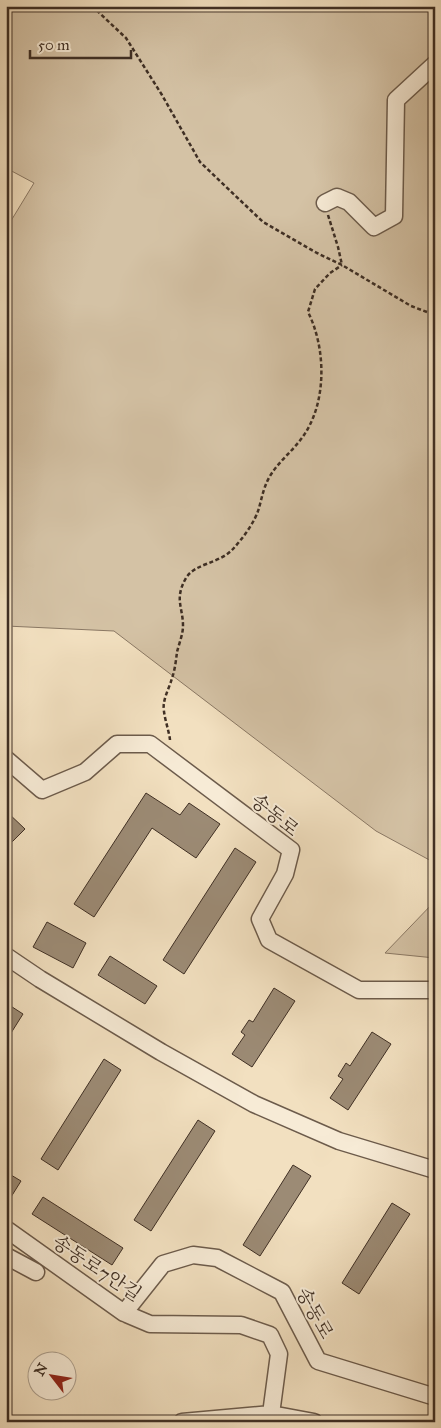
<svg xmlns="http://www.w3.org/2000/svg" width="441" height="1428" font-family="'IM FELL Great Primer','Noto Serif KR',serif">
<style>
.green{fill:#d4c2a5;stroke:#8a7864}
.building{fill:#9c8b75;stroke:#3f2f24}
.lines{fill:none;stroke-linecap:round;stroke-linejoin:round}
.minor-casing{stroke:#6c5b4b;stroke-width:19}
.path{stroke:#3f2f24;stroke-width:2.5;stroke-dasharray:4 2.5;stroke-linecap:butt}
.minor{stroke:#f7ebd6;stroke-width:16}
.labels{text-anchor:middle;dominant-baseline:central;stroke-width:4;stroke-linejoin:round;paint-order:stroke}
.street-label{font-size:19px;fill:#3f2f24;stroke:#f7ebd6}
</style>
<rect width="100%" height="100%" fill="#f2e0c0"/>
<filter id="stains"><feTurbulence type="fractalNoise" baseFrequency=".004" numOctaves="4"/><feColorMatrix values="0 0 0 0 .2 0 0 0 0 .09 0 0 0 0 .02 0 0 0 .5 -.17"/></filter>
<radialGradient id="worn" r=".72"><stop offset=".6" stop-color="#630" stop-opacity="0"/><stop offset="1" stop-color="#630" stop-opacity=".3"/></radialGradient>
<path class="green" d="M 6,6 L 435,6 L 435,863 L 376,831 L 114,631 L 6,626 L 6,229 L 34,183 L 6,168 Z
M 435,901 L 435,958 L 385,953 Z"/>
<path class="building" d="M 146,793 L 180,815 L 189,803 L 220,824 L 196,858 L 152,828 L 94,917 L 74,904 Z
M 6,811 L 25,829 L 6,848 Z
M 235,848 L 256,862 L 184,974 L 163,960 Z
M 47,922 L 86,943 L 73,968 L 33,947 Z
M 110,956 L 157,986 L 145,1004 L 98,975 Z
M 274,988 L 295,1001 L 252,1067 L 232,1054 L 245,1035 L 241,1032 L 249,1020 L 253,1022 Z
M 6,1003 L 23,1014 L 6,1041 Z
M 372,1032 L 391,1044 L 348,1110 L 330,1098 L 343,1079 L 338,1076 L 346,1063 L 350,1066 Z
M 104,1059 L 121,1070 L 58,1170 L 41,1159 Z
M 198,1120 L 215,1131 L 151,1231 L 134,1220 Z
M 293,1165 L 311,1176 L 260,1256 L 243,1245 Z
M 6,1172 L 21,1181 L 6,1205 Z
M 43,1197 L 123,1248 L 112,1265 L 32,1214 Z
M 392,1203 L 410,1214 L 359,1294 L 342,1283 Z"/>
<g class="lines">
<g class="minor-casing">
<path id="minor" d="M 325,203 L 337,197 L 349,202 L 374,227 L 394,216 L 396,100 L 435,64
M 6,759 L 42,790 L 85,772 L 117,744 L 150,744 L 291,850 L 285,874 L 260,919 L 269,940 L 359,990 L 435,990
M 6,956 L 40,979 L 161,1052 L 254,1104 L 339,1141 L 435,1170
M 6,1229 L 124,1313 L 150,1324 L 241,1325 L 270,1335 L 279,1354 L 271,1414
M 6,1256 L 36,1272
M 124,1313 L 163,1264 L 193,1255 L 217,1258 L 282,1292 L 318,1361 L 432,1396 L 435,1395
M 182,1422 L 271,1414 L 314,1422"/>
</g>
<path class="path" d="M 92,6 L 126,38 L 162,95 L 200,162 L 263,222 L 317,253 L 342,265 L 411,306 L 435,315
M 328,215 L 338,247 L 342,265
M 170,740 C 169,730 162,712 164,703 C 165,695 170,686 172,678 C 175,670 176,660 177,652 C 179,644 183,634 183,626 C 183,607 174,599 186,578 C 195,563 219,564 233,549 C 243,538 255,522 259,508 C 262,497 264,486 270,476 C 279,461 294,450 304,435 C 327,401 326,348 308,312 L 315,289 L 330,273 L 342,265"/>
<use href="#minor" class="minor"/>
</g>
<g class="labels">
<g class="street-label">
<text transform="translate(275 815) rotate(39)">송동로</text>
<text transform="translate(97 1268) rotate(34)">송동로7안길</text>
<text transform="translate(315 1313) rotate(61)">송동로</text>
</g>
</g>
<rect width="441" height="1428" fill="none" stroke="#f2e0c0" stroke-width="25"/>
<rect x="8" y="8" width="426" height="1413" fill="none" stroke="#3f2f24" stroke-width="2.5"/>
<rect x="12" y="12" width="416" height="1403" fill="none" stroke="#3f2f24"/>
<g transform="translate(52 1376) rotate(301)"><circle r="24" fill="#f7ebd6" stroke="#ada08f"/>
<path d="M0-4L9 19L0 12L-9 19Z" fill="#8f2418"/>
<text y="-8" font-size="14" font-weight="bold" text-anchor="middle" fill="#3f2f24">N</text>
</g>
<path d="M30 50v8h101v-8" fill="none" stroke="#3f2f24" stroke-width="2.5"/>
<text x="38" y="50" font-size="15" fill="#3f2f24" stroke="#f7ebd6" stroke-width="4" paint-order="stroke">50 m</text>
<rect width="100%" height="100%" filter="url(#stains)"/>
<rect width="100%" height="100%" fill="url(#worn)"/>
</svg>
